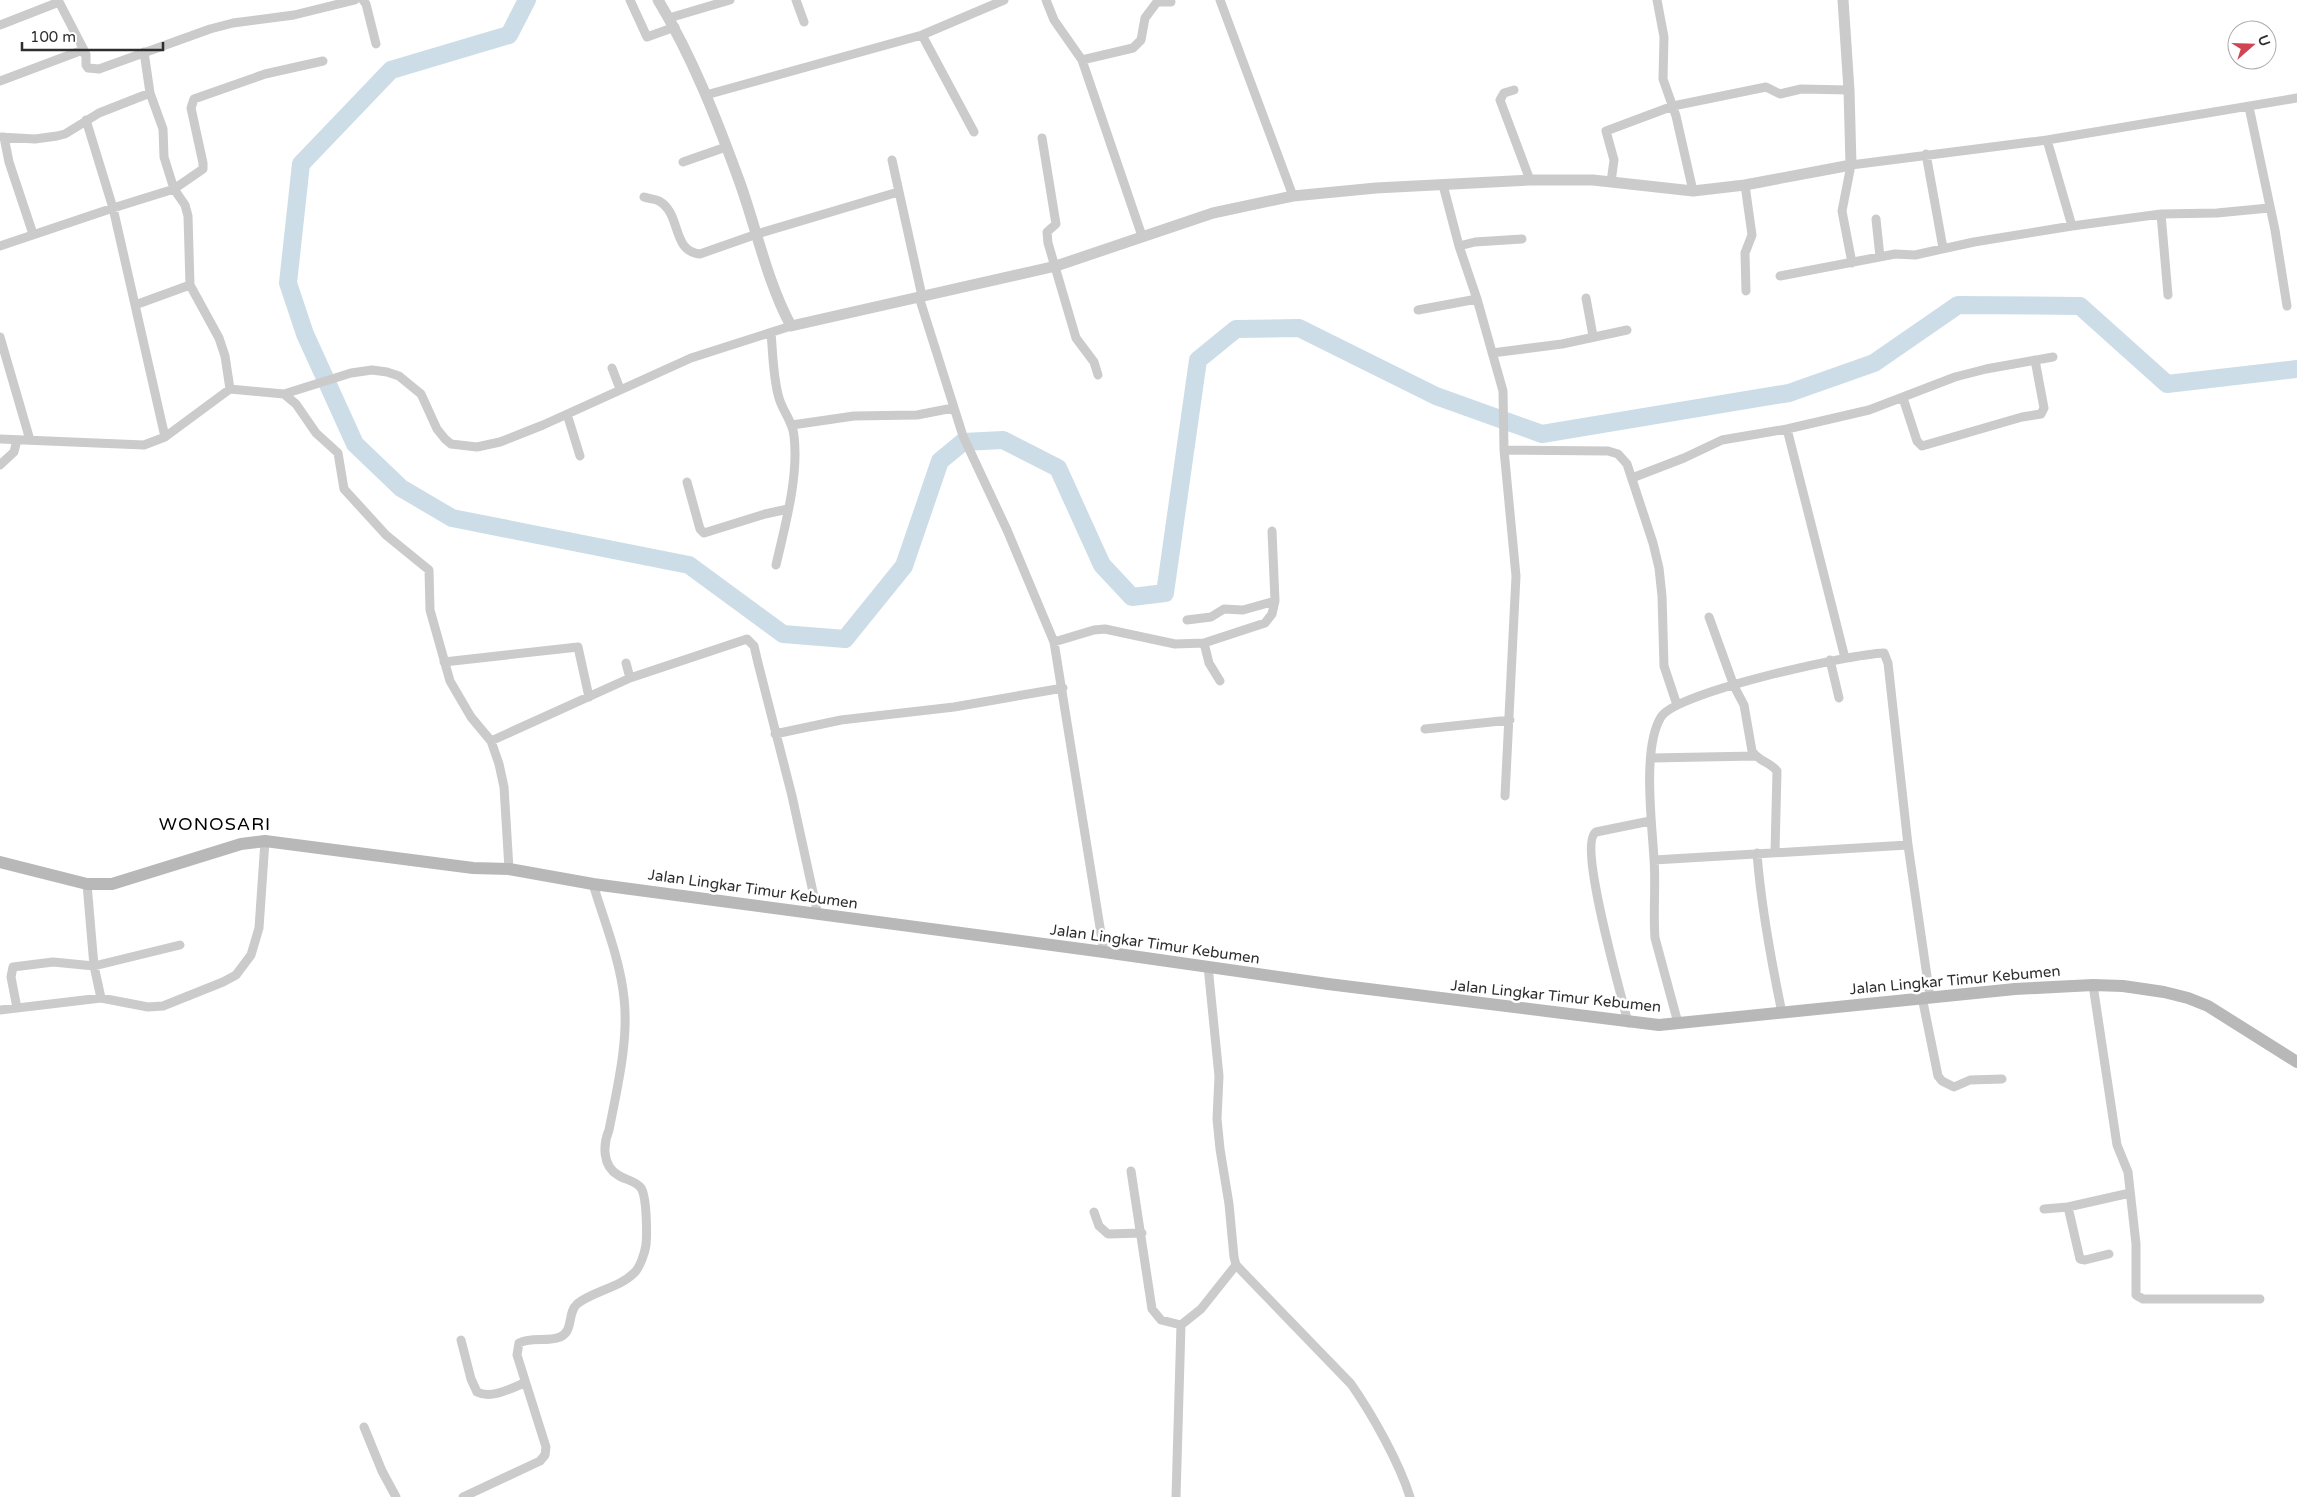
<svg xmlns="http://www.w3.org/2000/svg" width="2297" height="1497" font-family="'Varela Round',sans-serif">
<style>
.lines{fill:none;stroke-linecap:round;stroke-linejoin:round}
.river{stroke:#ccdde8;stroke-width:18}
.minor{stroke:#cbcbcb;stroke-width:9}
.tertiary{stroke:#cbcbcb;stroke-width:11}
.secondary{stroke:#b8b8b8;stroke-width:12}
.labels{text-anchor:middle;dominant-baseline:central;stroke-width:5;stroke-linejoin:round;paint-order:stroke}
.street-label{font-size:15px;fill:#2e2e2e;stroke:#fff}
.quarter-label{font-size:18px;letter-spacing:1px;fill:#000;stroke:#fff}
</style>
<rect width="100%" height="100%" fill="#fff"/>
<g class="lines">
<path class="river" d="M 527,0 L 509,35 L 391,70 L 301,164 L 288,283 L 305,334 L 355,444 L 401,488 L 452,518 L 689,565 L 783,634 L 845,639 L 904,566 L 940,461 L 963,442 L 1003,440 L 1058,468 L 1102,565 L 1132,597 L 1165,593 L 1198,360 L 1236,329 L 1299,328 L 1436,396 L 1542,434 L 1789,393 L 1874,363 L 1958,305 L 2080,306 L 2167,384 L 2297,369"/>
<path class="minor" d="M 58,0 L 85,52
M 363,0 L 366,4 L 376,44
M 630,0 L 647,37 L 675,27
M 796,0 L 804,22
M 1046,0 L 1054,20 L 1082,60 L 1142,236
M 1220,0 L 1293,196
M 1657,0 L 1664,37 L 1663,79 L 1676,116 L 1693,191
M 669,18 L 730,0
M 0,25 L 59,2
M 922,35 L 974,132
M 144,52 L 150,93 L 163,129 L 164,157 L 174,189 L 185,205 L 188,216 L 190,285 L 219,338 L 225,356 L 230,389
M 1082,60 L 1133,48 L 1141,40 L 1145,18 L 1157,2 L 1171,2
M 0,81 L 80,51 L 86,54 L 86,65 L 88,68 L 99,69 L 210,29 L 233,23 L 294,15 L 355,0
M 1514,90 L 1504,93 L 1500,100 L 1530,180
M 706,95 L 922,35 L 1004,0
M 2249,107 L 2275,230 L 2287,306
M 86,120 L 113,208 L 174,189 L 203,169 L 203,163 L 191,108 L 194,99 L 265,74 L 323,61
M 0,137 L 35,139 L 57,136 L 65,134 L 99,113 L 150,93
M 4,137 L 9,162 L 33,234
M 1042,138 L 1056,224 L 1047,232 L 1048,243 L 1076,338 L 1094,362 L 1098,375
M 2047,140 L 2072,226
M 1926,154 L 1943,248
M 892,160 L 922,296
M 683,162 L 726,147
M 1611,182 L 1614,160 L 1606,131 L 1673,106 L 1766,87 L 1780,94 L 1801,89 L 1849,90
M 1443,185 L 1459,246 L 1477,299 L 1503,391 L 1504,450 L 1516,576 L 1505,796
M 1745,185 L 1752,235 L 1745,253 L 1746,291
M 644,197 C 649,199 655,199 659,201 C 682,214 671,251 700,254 L 757,234 L 898,192
M 2161,214 L 2168,295
M 1876,219 L 1880,257
M 0,246 L 113,208 L 165,437
M 1459,246 L 1475,242 L 1522,239
M 1852,263 L 1842,211 L 1851,165 L 2047,140 L 2297,98
M 1780,276 L 1895,254 L 1915,255 L 1974,242 L 2072,226 L 2161,214 L 2217,213 L 2269,208
M 919,297 L 963,436 L 1007,530 L 1054,642 L 1104,952
M 1586,298 L 1593,336
M 135,305 L 190,285
M 1418,310 L 1477,299
M 771,333 C 773,354 773,378 779,398 C 783,412 793,422 794,436 C 799,476 785,526 776,565
M 0,337 L 30,440
M 1492,353 L 1562,344 L 1627,330
M 612,368 L 620,389
M 284,394 L 296,404 L 316,433 L 338,453 L 344,489 L 386,535 L 429,570 L 430,610 L 450,681 L 471,717 L 491,741 L 499,764 L 504,787 L 509,869
M 1903,398 L 1917,441 L 1922,446 L 2022,417 L 2041,414 L 2044,408 L 2035,360
M 567,414 L 580,456
M 792,425 L 854,416 L 917,415 L 953,408
M 1787,429 L 1845,658
M 0,439 L 144,445 L 165,437 L 230,389 L 284,394 L 351,373 L 372,370 L 387,372 L 399,376 L 421,394 L 437,429 L 445,439 L 451,444 L 477,447 L 500,442 L 543,425 L 691,358 L 791,326
M 1504,450 L 1608,451 L 1618,454 L 1627,464 L 1653,543 L 1659,568 L 1662,596 L 1664,666 L 1677,705
M 0,465 L 14,452 L 17,440
M 1632,478 L 1684,458 L 1722,440 L 1787,429 L 1869,410 L 1955,377 L 1986,369 L 2053,357
M 687,482 L 700,529 L 704,533 L 765,514 L 788,509
M 1709,617 L 1734,686 L 1744,705 L 1752,751 C 1758,761 1770,762 1777,771 L 1775,852
M 1187,620 L 1211,617 L 1224,609 L 1243,610 L 1275,601
M 1054,642 L 1094,630 L 1105,629 L 1175,644 L 1204,643 L 1265,623 L 1272,614 L 1275,601 L 1272,531
M 1204,643 L 1209,663 L 1220,681
M 1830,660 L 1839,698
M 444,662 L 578,647 L 589,697
M 626,663 L 630,678
M 1425,729 L 1510,720
M 775,734 L 841,720 L 954,707 L 1063,688
M 491,741 L 630,678 L 747,639 L 754,646 L 758,663 L 792,796 L 818,915
M 1652,758 L 1755,756
M 1757,853 C 1761,907 1771,960 1782,1013
M 1654,860 L 1908,845
M 87,884 L 94,966 L 101,998
M 1208,966 L 1219,1076 L 1217,1119 L 1220,1149 L 1229,1204 L 1234,1257 L 1236,1265 L 1351,1384 C 1372,1414 1399,1462 1410,1497
M 2093,985 L 2117,1145 L 2128,1172 L 2136,1244 L 2136,1295 L 2143,1299 L 2260,1299
M 1922,997 L 1938,1076 L 1942,1081 L 1954,1087 L 1970,1080 L 2002,1079
M 17,1008 L 11,977 L 13,967 L 53,962 L 94,966 L 180,945
M 0,1010 L 101,998 L 148,1007 L 163,1006 L 223,982 L 236,975 L 251,955 L 259,928 L 265,841
M 1628,1023 C 1622,996 1577,844 1596,832 L 1650,821
M 1678,1023 L 1655,938 C 1653,911 1656,885 1654,859 C 1652,823 1642,748 1661,717 C 1676,692 1851,654 1884,653 L 1888,663 L 1908,845 L 1930,997
M 1131,1171 L 1152,1309 L 1161,1320 L 1181,1325
M 2068,1207 L 2080,1259 L 2085,1260 L 2109,1254
M 2044,1209 L 2068,1207 L 2130,1193
M 1094,1212 L 1099,1226 L 1108,1234 L 1142,1233
M 461,1340 L 471,1379 L 477,1392 C 491,1399 510,1389 524,1383
M 364,1427 L 382,1471 L 396,1497
M 463,1497 L 540,1461 L 545,1455 L 546,1447 L 517,1355 L 519,1343 C 532,1337 547,1342 560,1337 C 574,1331 567,1313 577,1304 C 593,1291 619,1288 634,1273 C 640,1268 645,1252 646,1245 C 647,1234 647,1197 641,1188 C 635,1180 625,1180 618,1175 C 602,1166 603,1144 609,1130 C 617,1089 629,1040 624,998 C 620,959 604,921 593,884
M 1176,1497 L 1181,1325 L 1201,1309 L 1236,1265"/>
<path class="tertiary" d="M 658,0 C 693,58 717,120 740,183 C 757,231 767,281 791,326 L 1056,266 L 1213,213 L 1293,196 L 1376,188 L 1530,180 L 1593,180 L 1693,191 L 1745,185 L 1851,165 L 1849,90 L 1843,0"/>
<path class="secondary" d="M 0,862 L 87,884 L 112,884 L 241,844 L 265,841 L 473,868 L 509,869 L 593,884 L 1104,952 L 1328,984 L 1659,1025 L 2015,989 L 2093,985 L 2123,986 L 2164,992 L 2188,998 L 2208,1006 L 2297,1062"/>
</g>
<g class="labels">
<g class="street-label">
<text transform="translate(753 889) rotate(8)">Jalan Lingkar Timur Kebumen</text>
<text transform="translate(1155 944) rotate(8)">Jalan Lingkar Timur Kebumen</text>
<text transform="translate(1955 980) rotate(-5)">Jalan Lingkar Timur Kebumen</text>
<text transform="translate(1556 996) rotate(6)">Jalan Lingkar Timur Kebumen</text>
</g>
<g class="quarter-label">
<text x="215" y="824">WONOSARI</text>
</g>
</g>
<g transform="translate(2252 45) rotate(70)"><circle r="24" fill="#ffffff" stroke="#ababab"/>
<path d="M0-4L9 19L0 12L-9 19Z" fill="#d14552"/>
<text y="-8" font-size="14" font-weight="bold" text-anchor="middle" fill="#2e2e2e">U</text>
</g>
<path d="M22 42v8h141v-8" fill="none" stroke="#2e2e2e" stroke-width="2.5"/>
<text x="30" y="42" font-size="15" fill="#2e2e2e" stroke="#ffffff" stroke-width="4" paint-order="stroke">100 m</text>
</svg>
